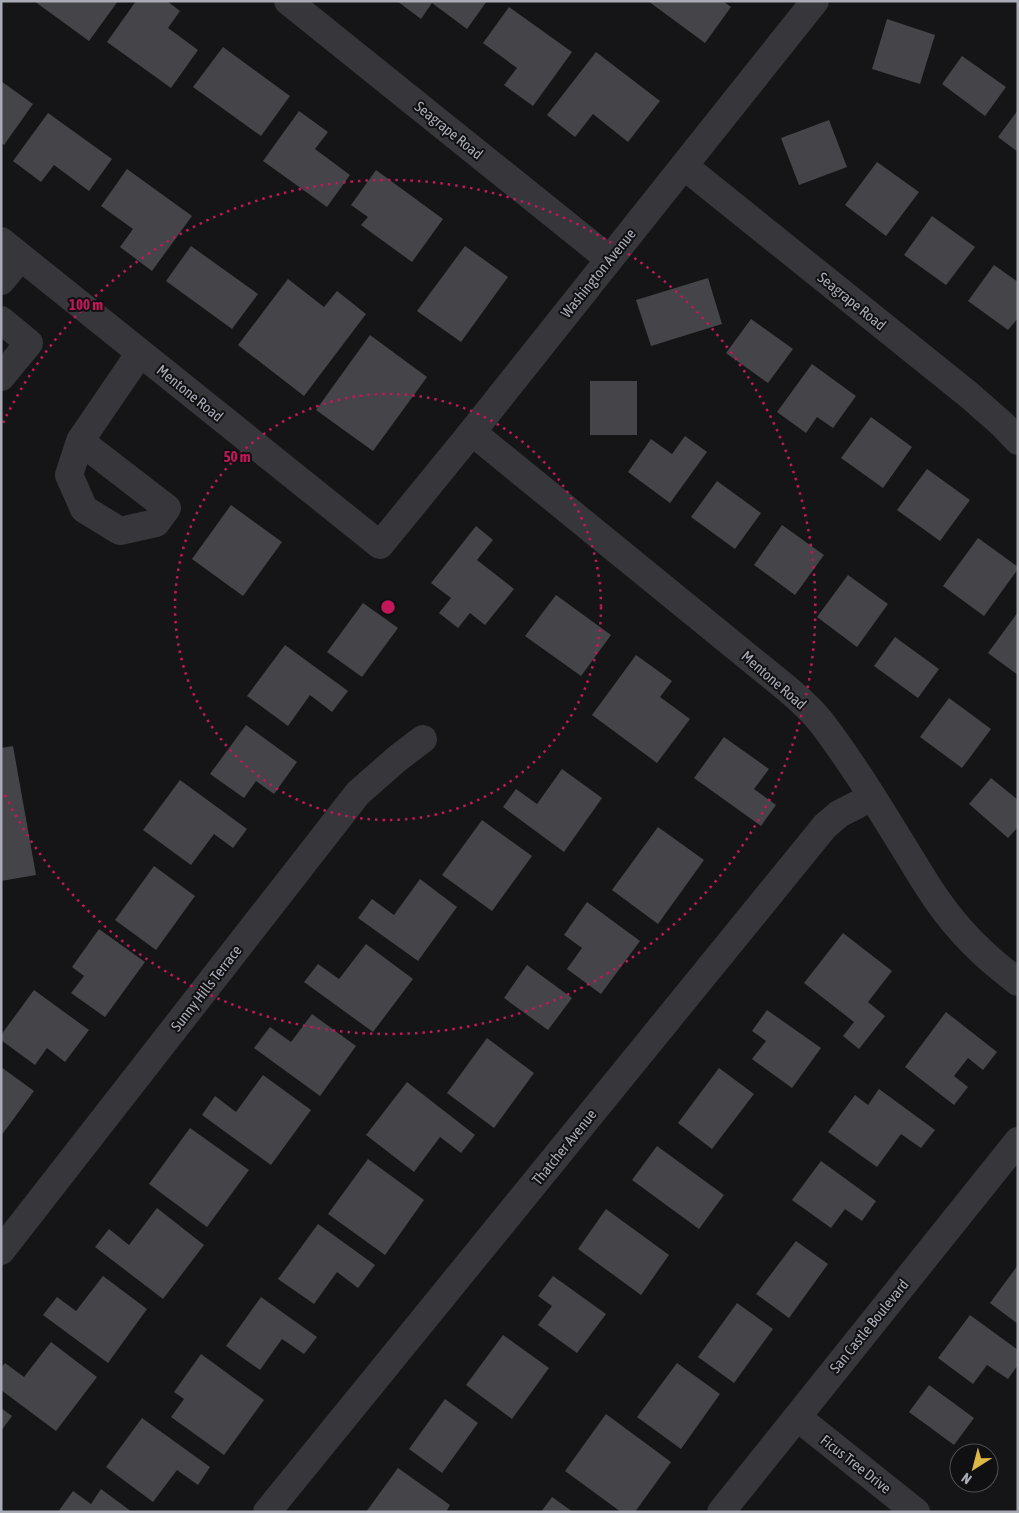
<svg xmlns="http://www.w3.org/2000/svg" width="1019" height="1513" font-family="'Asap Condensed',sans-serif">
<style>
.building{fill:#454549}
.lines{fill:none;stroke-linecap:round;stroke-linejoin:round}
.minor{stroke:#37373b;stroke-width:28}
.ring{fill:none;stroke:#c2185b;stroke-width:2.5;stroke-dasharray:2.5 5}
.labels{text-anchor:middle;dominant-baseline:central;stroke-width:4;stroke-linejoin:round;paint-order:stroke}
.street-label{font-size:15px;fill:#a9abb5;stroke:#101012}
.centre{fill:#c2185b;stroke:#101012;stroke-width:2.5}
.ring-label{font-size:15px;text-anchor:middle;font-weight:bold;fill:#c2185b;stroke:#101012;stroke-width:4;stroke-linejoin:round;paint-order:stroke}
</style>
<rect width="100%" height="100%" fill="#151517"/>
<path class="building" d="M 34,1 L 118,1 L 89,41 Z
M 136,1 L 167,1 L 180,11 L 168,28 L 198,50 L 171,88 L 107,42 Z
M 397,1 L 487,1 L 467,29 L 432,3 L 421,19 Z
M 648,1 L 723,1 L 731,7 L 705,43 Z
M 509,7 L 572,52 L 533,106 L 504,85 L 517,68 L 483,43 Z
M 887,19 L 935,35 L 920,84 L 872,69 Z
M 223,47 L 290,96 L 261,136 L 193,87 Z
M 596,52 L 660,101 L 628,142 L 593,114 L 575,137 L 547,115 Z
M 962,56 L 1006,87 L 985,116 L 942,84 Z
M 1,81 L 33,104 L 4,145 L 1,143 Z
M 1018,110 L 1018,152 L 998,137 Z
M 299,111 L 328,132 L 315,149 L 350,175 L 327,207 L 263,161 Z
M 48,113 L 112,159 L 89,191 L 54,165 L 41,182 L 13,161 Z
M 829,120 L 847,167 L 799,185 L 781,138 Z
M 877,162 L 919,192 L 886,236 L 845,205 Z
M 127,169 L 192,216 L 152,271 L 120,247 L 133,229 L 101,206 Z
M 376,170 L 443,219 L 412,262 L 361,225 L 368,217 L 351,205 Z
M 932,216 L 975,247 L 946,285 L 904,255 Z
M 191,246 L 258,294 L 232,329 L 166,281 Z
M 465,246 L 508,277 L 461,342 L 417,311 Z
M 994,265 L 1018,282 L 1018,318 L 1008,330 L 968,301 Z
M 708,278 L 722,324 L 651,346 L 636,300 Z
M 288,279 L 324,307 L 337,291 L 366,314 L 304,396 L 238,345 Z
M 751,319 L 793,349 L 768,383 L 726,353 Z
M 370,335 L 427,377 L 373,451 L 316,410 Z
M 812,364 L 856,396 L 833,428 L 817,417 L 806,433 L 777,412 Z
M 590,381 L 637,381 L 637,435 L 590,435 Z
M 871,417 L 912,447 L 883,488 L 841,458 Z
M 685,436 L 707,452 L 670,503 L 628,472 L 651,439 L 672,454 Z
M 927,469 L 970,500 L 940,541 L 897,510 Z
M 717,481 L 761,513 L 735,549 L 691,517 Z
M 231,505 L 282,542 L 243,596 L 192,559 Z
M 782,525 L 824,555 L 795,595 L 754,565 Z
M 476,526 L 493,540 L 477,560 L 514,589 L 485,625 L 470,613 L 458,628 L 439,613 L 451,598 L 431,583 Z
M 978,538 L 1018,567 L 1018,569 L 984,616 L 943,586 Z
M 848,575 L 888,604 L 857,647 L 817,617 Z
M 556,595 L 611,635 L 581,676 L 525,636 Z
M 363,603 L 398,628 L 362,677 L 327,652 Z
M 1018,612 L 1018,675 L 988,653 Z
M 895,637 L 939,669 L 918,698 L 874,666 Z
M 285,645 L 348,691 L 332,712 L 310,695 L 288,726 L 247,696 Z
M 636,655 L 672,681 L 660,697 L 690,719 L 657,763 L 592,715 Z
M 949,698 L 991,729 L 962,768 L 920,737 Z
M 246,725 L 297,762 L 274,794 L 256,781 L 244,798 L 210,774 Z
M 724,737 L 769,769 L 754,789 L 776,805 L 761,826 L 694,778 Z
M 13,746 L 36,875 L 1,881 L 1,748 Z
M 562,769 L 602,798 L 564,852 L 503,807 L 516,789 L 537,804 Z
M 991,778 L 1018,800 L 1018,827 L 1008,838 L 969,804 Z
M 180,780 L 247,829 L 233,848 L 214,834 L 191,865 L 143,830 Z
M 482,820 L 532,856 L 492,911 L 442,875 Z
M 658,827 L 704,860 L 658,924 L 612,890 Z
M 154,866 L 195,896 L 156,950 L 115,920 Z
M 420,879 L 457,907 L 418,961 L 358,918 L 372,899 L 394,915 Z
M 587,902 L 640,941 L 601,994 L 567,969 L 582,948 L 564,935 Z
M 99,929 L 145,962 L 105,1017 L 71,993 L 84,976 L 72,967 Z
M 843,933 L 892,971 L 868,1002 L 885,1016 L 859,1049 L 843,1036 L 854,1022 L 804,983 Z
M 366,944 L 413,979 L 373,1032 L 304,982 L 318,964 L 339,979 Z
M 527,965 L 572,998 L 548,1030 L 504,998 Z
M 34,990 L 89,1030 L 65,1062 L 47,1048 L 35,1065 L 1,1040 L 1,1035 Z
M 767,1010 L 821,1048 L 792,1088 L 752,1059 L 766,1041 L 752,1031 Z
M 946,1012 L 997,1052 L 983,1070 L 968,1058 L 954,1076 L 968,1087 L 954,1105 L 905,1067 Z
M 312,1014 L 356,1046 L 320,1096 L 254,1048 L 270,1027 L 291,1042 Z
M 487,1038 L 534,1073 L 494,1128 L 447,1093 Z
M 1,1067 L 34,1091 L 1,1136 Z
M 719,1068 L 754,1094 L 712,1149 L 678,1123 Z
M 263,1075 L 311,1110 L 271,1165 L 202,1115 L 215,1096 L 236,1112 Z
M 407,1082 L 475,1135 L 461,1153 L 440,1137 L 414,1172 L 366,1135 Z
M 879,1089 L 935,1130 L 921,1148 L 901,1134 L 877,1167 L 828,1132 L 855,1095 L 868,1105 Z
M 190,1128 L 249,1170 L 207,1227 L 149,1184 Z
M 657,1146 L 724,1195 L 699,1229 L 632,1180 Z
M 368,1159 L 424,1200 L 385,1255 L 328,1214 Z
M 821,1161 L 876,1201 L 862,1221 L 845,1209 L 831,1228 L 792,1200 Z
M 157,1208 L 204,1245 L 163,1299 L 95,1247 L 109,1229 L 129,1245 Z
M 606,1209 L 669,1255 L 641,1295 L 578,1249 Z
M 318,1224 L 375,1265 L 358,1288 L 337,1272 L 314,1304 L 278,1279 Z
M 796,1241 L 828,1264 L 789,1318 L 756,1294 Z
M 1018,1265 L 1018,1324 L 990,1303 Z
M 103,1276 L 147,1309 L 108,1363 L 43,1315 L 57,1297 L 76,1311 Z
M 553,1276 L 606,1314 L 577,1353 L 538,1325 L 552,1306 L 538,1296 Z
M 261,1297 L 317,1337 L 304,1354 L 282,1339 L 260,1370 L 226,1346 Z
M 737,1303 L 773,1329 L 734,1383 L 698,1357 Z
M 970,1315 L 1018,1350 L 1018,1365 L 1008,1379 L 987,1365 L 973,1384 L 938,1358 Z
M 503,1335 L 549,1368 L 512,1419 L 466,1385 Z
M 51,1342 L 97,1377 L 56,1431 L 1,1390 L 1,1368 L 5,1363 L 24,1377 Z
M 201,1354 L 264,1400 L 224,1455 L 171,1417 L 184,1399 L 174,1392 Z
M 677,1363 L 720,1394 L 681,1449 L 637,1417 Z
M 929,1385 L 974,1418 L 954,1445 L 909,1412 Z
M 445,1399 L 478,1423 L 442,1473 L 409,1449 Z
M 1,1408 L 12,1416 L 1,1431 Z
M 606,1414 L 671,1462 L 635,1512 L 621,1512 L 565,1471 Z
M 142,1418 L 210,1467 L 198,1485 L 177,1470 L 153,1502 L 106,1467 Z
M 398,1468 L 450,1505 L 446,1512 L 366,1512 Z
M 101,1489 L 132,1512 L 58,1512 L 73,1491 L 91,1504 Z
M 552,1497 L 573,1512 L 541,1512 Z"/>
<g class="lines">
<path class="minor" d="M 288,1 L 609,259
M 684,166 L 969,395 L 1002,424 L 1018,441
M 1,241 L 380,545 L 472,432 L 815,1
M 1,281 L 21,257
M 1,320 L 29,343 L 1,377
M 472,432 L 753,661 C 776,680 802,699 821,722 C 851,761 877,804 903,846 C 921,875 936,902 959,928 C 976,948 997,966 1018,982
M 80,441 L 167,508 L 156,523 L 120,531 L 84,509 L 69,475 L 80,441 L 140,353
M 1,1251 L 358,793 L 398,758 L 423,739
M 797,1417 L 916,1512
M 267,1512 L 825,826 L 839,814 L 872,797
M 721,1512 L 1018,1141"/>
</g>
<g class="ring">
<circle cx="388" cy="607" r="213"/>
<path d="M3 423A427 427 0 1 1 3 791"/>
</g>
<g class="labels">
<g class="street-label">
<text transform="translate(449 130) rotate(39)">Seagrape Road</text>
<text transform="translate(598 273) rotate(-51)">Washington Avenue</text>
<text transform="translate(852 301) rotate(39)">Seagrape Road</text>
<text transform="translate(190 393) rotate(39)">Mentone Road</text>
<text transform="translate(774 680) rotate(41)">Mentone Road</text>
<text transform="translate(206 988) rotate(-52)">Sunny Hills Terrace</text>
<text transform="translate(564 1147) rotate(-51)">Thatcher Avenue</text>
<text transform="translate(869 1326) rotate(-51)">San Castle Boulevard</text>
<text transform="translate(856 1464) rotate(38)">Ficus Tree Drive</text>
</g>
</g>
<circle cx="388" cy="607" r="8" class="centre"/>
<g class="ring-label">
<text x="86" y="310">100 m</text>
<text x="237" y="462">50 m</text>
</g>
<rect width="1019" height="1513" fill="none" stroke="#a9abb5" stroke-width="5"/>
<g transform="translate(974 1468) rotate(216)"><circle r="24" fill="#101012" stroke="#4d4e53"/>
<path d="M0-4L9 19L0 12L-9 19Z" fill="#deb746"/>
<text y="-8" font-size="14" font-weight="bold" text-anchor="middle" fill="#a9abb5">N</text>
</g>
</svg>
